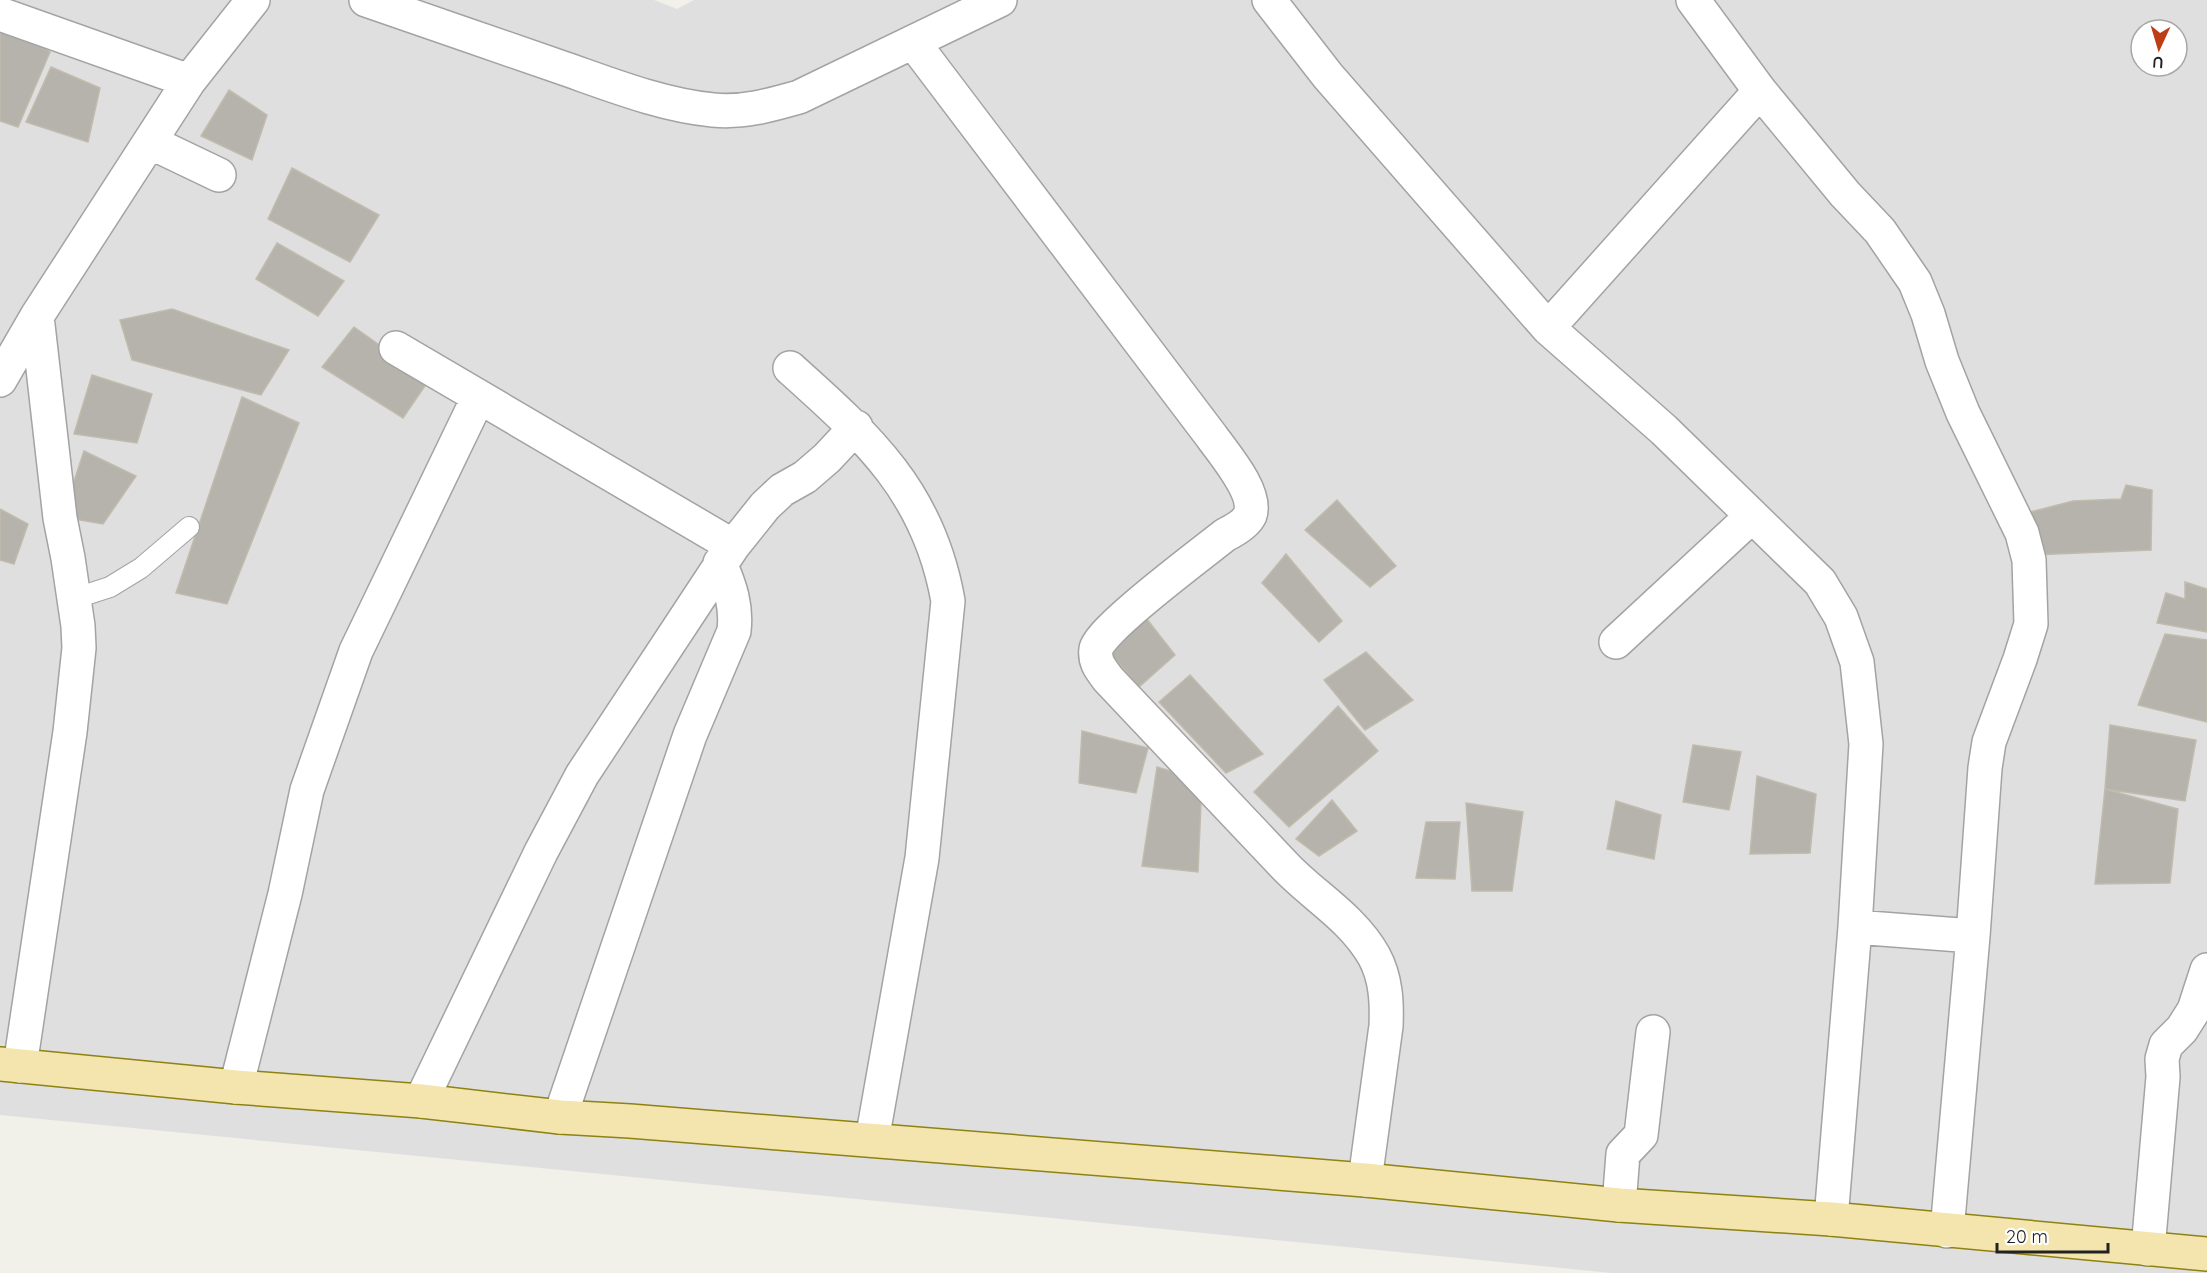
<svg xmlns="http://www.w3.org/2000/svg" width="2207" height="1273" font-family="Quicksand,sans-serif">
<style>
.residential{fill:#e0dfdf;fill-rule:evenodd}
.building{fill:#b6b3ac;stroke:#c1bbad;stroke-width:1.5}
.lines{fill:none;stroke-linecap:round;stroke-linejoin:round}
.service-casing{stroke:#a3a3a3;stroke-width:22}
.minor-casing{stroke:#a3a3a3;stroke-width:36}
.primary-casing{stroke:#8e8211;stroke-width:36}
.service{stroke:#fff;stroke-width:20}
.minor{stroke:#fff;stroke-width:33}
.primary{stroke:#f3e5ad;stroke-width:33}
</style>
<rect width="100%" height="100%" fill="#f1f0e9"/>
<path class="residential" d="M 0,0 L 654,0 L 677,9 L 694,0 L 2207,0 L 2207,1273 L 1612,1273 L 0,1115 ZM 2141,30 L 2177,30 L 2177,66 L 2141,66 Z"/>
<path class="building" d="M 3,20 L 50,52 L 18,127 L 0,121 L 0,29 Z
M 51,67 L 100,88 L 88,142 L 26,122 Z
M 229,90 L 267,115 L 252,160 L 201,136 Z
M 292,168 L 379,215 L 350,262 L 268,219 Z
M 277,243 L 344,281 L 318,316 L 256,279 Z
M 172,309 L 289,350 L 261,395 L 132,360 L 120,320 Z
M 354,327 L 429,380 L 403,418 L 322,367 Z
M 92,375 L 152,394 L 137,443 L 74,434 Z
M 242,397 L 299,423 L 227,604 L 176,593 Z
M 84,451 L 136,476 L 103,524 L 62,517 Z
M 2126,485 L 2152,490 L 2151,550 L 2032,555 L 2019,515 L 2073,501 L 2121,499 Z
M 1337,500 L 1396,566 L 1370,587 L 1305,530 Z
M 0,509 L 28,524 L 14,564 L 0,560 Z
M 1286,554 L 1342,621 L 1319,642 L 1262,583 Z
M 2185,582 L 2207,589 L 2207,632 L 2157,623 L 2166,593 L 2185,599 Z
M 1146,618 L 1175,655 L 1139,687 L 1106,648 Z
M 2165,634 L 2207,640 L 2207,722 L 2138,705 Z
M 1366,652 L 1413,700 L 1365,730 L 1324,680 Z
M 1190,675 L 1263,754 L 1226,773 L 1159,702 Z
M 1338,706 L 1378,751 L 1289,827 L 1254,792 Z
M 2110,725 L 2196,740 L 2185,801 L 2105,789 Z
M 1082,731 L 1148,748 L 1136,793 L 1079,783 Z
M 1693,745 L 1741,752 L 1729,810 L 1683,802 Z
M 1157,767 L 1202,780 L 1198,872 L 1142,866 Z
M 1757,776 L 1816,794 L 1810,853 L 1750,854 Z
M 2105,789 L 2178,809 L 2170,883 L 2095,884 Z
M 1332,800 L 1357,831 L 1319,856 L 1296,839 Z
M 1616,801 L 1661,815 L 1654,859 L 1607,849 Z
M 1466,803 L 1523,812 L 1512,891 L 1472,891 Z
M 1426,822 L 1460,822 L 1455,879 L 1416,878 Z"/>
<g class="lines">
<g class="service-casing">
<path id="service" d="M 73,599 L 110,587 L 141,568 L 189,527"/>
</g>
<g class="minor-casing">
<path id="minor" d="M 366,0 C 431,22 495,45 560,67 C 609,84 661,105 713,110 C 743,113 771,105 799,97 L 1000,0
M 1269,0 L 1328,76 L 1548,328 L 1664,430 L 1820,582 L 1841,617 L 1857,662 L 1866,744 L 1855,927 L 1831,1219
M 1693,0 L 1760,91
M 0,14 L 189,81
M 913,42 L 1212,437 C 1224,454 1258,493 1250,515 C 1246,524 1233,531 1225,535 C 1204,552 1099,630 1096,649 C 1094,662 1101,669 1108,679 C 1166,741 1225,803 1284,865 C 1313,896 1352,917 1374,956 C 1386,978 1387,1002 1386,1026 L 1365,1180
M 150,142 L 219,175
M 1548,328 L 1760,91 L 1845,194 L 1880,231 L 1915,282 L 1928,314 L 1942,361 L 1963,413 L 2022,533 L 2029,560 L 2031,624 L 2020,659 L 1989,742 L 1985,768 L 1973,936 L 1947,1231
M 396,348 L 733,546
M 790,368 C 868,438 929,492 948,601 L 922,858 L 872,1140
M 0,380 L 37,316
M 1616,642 L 1751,517
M 1855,927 L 1973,936
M 20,1066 L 70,732 L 79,648 L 78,626 L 68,558 L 60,518 L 37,316 L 189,81 L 253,0
M 236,1087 L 285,894 L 307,790 L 356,651 L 478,398
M 421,1101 L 541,852 L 582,775 L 733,546 L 765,506 L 782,490 L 805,477 L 827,458 L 856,427
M 560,1117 L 690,735 L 734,631 C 737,606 730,586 720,563
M 1619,1205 L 1623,1154 L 1641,1135 L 1653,1032
M 2148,1249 L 2163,1077 L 2162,1059 L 2166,1045 L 2182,1029 L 2194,1010 L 2207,970"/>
</g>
<g class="primary-casing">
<path id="primary" d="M 0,1064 L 236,1087 L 421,1101 L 560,1117 L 630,1121 L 1365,1180 L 1619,1205 L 1831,1219 L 2207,1254"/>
</g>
<use href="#service" class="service"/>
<use href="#minor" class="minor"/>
<use href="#primary" class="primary"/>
</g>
<g transform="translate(2159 48) rotate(184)"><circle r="28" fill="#ffffff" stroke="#a7a7a7" stroke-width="1.5"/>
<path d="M0-4.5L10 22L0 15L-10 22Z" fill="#bd3d16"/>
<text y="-9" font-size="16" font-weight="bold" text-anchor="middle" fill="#222222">U</text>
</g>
<path d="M1997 1243v9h111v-9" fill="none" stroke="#222222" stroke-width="3"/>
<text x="2006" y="1243" font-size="18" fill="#222222" stroke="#ffffff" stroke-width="4.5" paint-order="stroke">20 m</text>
</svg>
